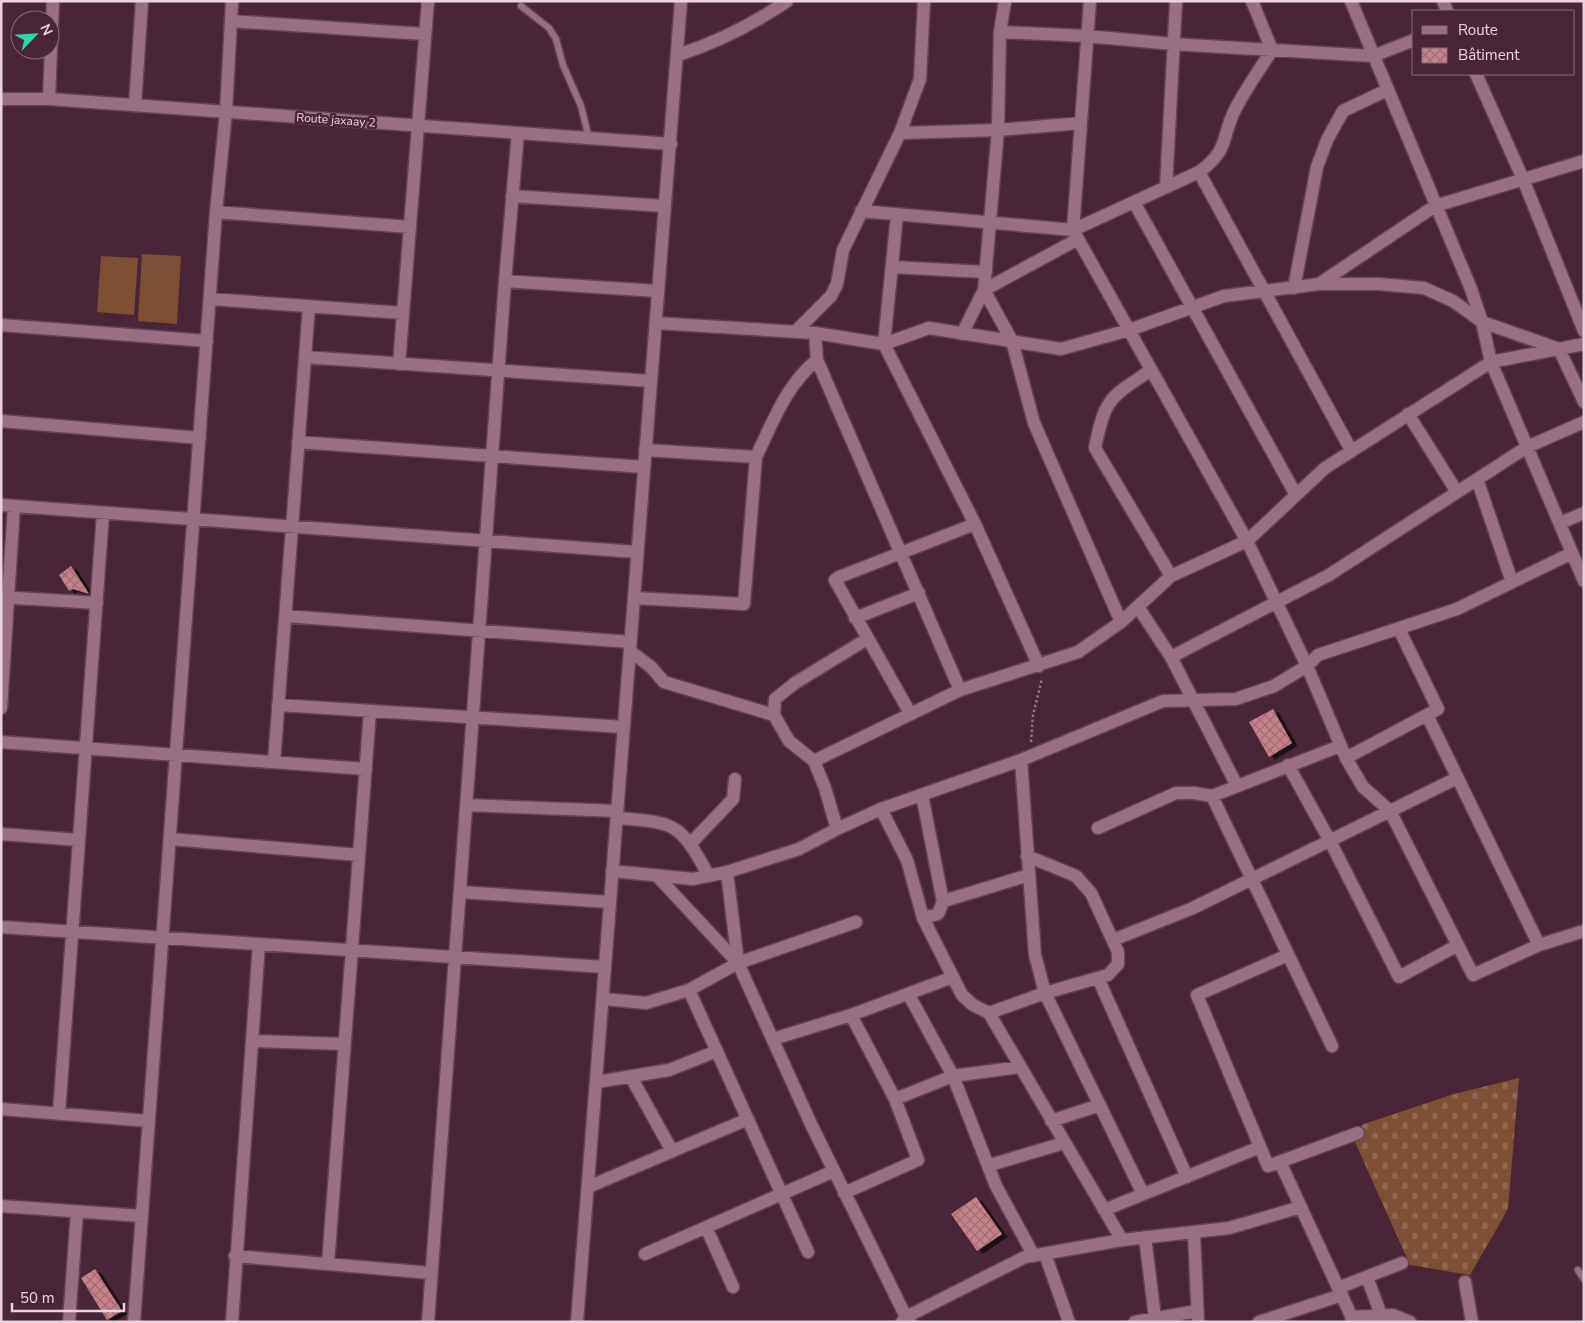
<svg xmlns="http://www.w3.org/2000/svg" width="1585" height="1323" font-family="'Nunito Sans',sans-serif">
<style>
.cemetery{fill:url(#cemetery-stones)}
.pitch{fill:#7d5035}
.building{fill:url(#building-cross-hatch);filter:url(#shadow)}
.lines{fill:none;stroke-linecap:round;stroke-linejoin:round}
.service-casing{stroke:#634453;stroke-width:9}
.minor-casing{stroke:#634453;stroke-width:15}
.tertiary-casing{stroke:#634453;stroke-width:15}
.path{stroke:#907380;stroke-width:2.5;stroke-dasharray:2.5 2.5;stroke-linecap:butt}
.service{stroke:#997082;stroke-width:6}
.minor{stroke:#997082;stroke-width:12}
.tertiary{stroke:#997082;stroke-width:12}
.labels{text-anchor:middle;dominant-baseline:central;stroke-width:5;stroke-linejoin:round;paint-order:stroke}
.street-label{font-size:12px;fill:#ead3dc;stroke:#492637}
</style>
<defs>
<pattern id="cemetery-stones" width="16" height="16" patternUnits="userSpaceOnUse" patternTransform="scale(1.25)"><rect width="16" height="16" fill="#7d5035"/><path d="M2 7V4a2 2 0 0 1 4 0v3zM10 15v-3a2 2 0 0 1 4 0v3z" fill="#906852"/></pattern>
<pattern id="building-cross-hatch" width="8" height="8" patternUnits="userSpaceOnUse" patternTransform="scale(1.25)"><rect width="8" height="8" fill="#c5828a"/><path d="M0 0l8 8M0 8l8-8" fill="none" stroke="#9f6e74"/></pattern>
<filter id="shadow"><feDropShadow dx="5.5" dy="3" stdDeviation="0" flood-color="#0009"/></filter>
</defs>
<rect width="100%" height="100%" fill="#492637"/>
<path class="cemetery" d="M 1519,1078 L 1508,1209 L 1470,1275 L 1410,1265 L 1354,1140 L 1364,1135 L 1361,1125 L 1454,1094 Z"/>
<path class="pitch" d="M 142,254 L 181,256 L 177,324 L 138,321 Z
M 101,256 L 138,258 L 134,315 L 97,312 Z"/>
<path class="building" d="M 71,566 L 89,594 L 73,589 L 69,591 L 59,575 Z
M 1273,709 L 1292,743 L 1269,757 L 1249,722 Z
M 976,1197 L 1002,1234 L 977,1251 L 951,1214 Z
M 95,1269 L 122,1311 L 107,1320 L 81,1278 Z"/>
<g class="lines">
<g class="service-casing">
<path id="service" d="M 521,6 L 549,28 L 556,39 L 563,65 L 581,106 L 589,138
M 1578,1270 L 1584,1279"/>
</g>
<g class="minor-casing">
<path id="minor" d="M 1005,1 L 1000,32 L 998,130 L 984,290 L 1012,341 L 1034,423 L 1121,622
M 1090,1 L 1073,230 L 1247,541 L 1307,666 L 1346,758 L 1363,787 L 1390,811 L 1473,975 L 1539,945 L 1584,931
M 1351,1 L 1471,289 L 1482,322 L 1491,362 L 1584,581
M 1443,1 L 1447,11
M 231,21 L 424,34
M 1000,32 L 1087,36 L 1173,44 L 1373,56 L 1414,40
M 678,55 C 718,42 752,25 787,1
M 1476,74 L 1523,179 L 1584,331
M 49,99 L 53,1
M 135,105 L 142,1
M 900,133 L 998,130 L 1081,123
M 1199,172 L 1351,450
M 1166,187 L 1176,2
M 512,196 L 664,206
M 1134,202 L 1296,495
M 861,211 L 1073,230 L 1199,172 C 1232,148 1220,136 1237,106 C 1247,87 1260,69 1272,50 L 1252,1
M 216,212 L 410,227
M 897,215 L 884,344 L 975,524 L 1039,666
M 892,267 L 986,272
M 505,281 L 657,291
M 1319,284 L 1379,284 L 1424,288 L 1453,301 L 1482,322 L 1559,349 L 1584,402
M 1294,288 L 1317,167 L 1327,140 L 1343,111 L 1387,90
M 210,299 L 403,313
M 656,323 L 815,333 L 884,344 L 929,328 L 1061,349 L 1129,330 L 1224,296 L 1319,284 L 1435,206 L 1584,161
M 1,325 L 207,341
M 796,331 L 831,296 L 837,284 L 843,250 L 900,133 L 920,79 L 924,1
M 815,333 L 817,360 L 960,690
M 962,334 L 984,290 L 1078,239
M 305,357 L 650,381
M 399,364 L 428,1
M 1151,370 C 1110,398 1105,397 1095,448 L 1171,576
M 1408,414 L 1457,492
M 1,421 L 200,438
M 298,442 L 644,467
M 645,450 L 756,457 C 773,422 786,385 817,360
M 1477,479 L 1512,582
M 1,505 L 637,552
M 1560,523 L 1584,513
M 1,597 L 97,603
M 635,598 L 744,604 L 756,457
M 1138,607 L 1171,657 L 1237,786
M 285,616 L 630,642
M 855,618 L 919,593
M 630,651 L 651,667 L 664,682 L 774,715 L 789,741 L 814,761 L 825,788 L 837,829 L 881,809 L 1021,760 L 1163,701 L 1236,699 L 1274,686 L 1307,666 L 1318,655 L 1457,609 L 1572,553
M 1171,657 L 1329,575 L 1527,447 L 1584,422
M 278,705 L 624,727
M 1,708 L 14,506
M 910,713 L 835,580 L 839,577 L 975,524
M 774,715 L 775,699 L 795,683 L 867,639
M 1427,715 L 1539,945
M 1,742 L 366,769
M 1346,758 L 1438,709 L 1399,629
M 1021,760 L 1035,955 L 1045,993 L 1143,1194
M 814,761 L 960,690 L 1078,652 L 1121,622 L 1171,576 L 1247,541 L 1325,468 L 1491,362 L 1584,344
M 274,762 L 309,306
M 1288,765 L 1330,841 L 1399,977 L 1458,945
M 922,795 L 943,902
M 1212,796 L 1332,1046
M 466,805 L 617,811
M 881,809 L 907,860 L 923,918 L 962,995 L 973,1005 L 989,1013 L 1122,1240
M 617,818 C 677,823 679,822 709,876
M 1098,828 L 1176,793 L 1194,793 L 1212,796 L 1340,746
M 1,834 L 79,840
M 170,839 L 359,855
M 691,843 L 733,799 L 735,779
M 612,871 L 693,879 L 727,872 L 799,849 L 837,829
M 727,872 L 738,963 L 811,1124 L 906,1317 L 910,1322
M 657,876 L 738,963
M 460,892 L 610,902
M 923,918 L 938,914 L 943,902 L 947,900 L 1029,875
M 1,927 L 605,967
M 1113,940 L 1193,908 L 1457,778
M 1288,955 L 1197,995 L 1268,1166 L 1358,1133
M 1098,978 L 1187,1177
M 689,990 L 808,1252
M 909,995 L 953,1076 L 996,1186 L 1034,1256
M 604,999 L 646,1003 L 689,990 L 738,963 L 856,922
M 989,1013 L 1045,993 L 1108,975 L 1118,964 L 1118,952 L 1091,893 L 1076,876 L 1027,856
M 773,1039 L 851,1015 L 953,977
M 252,1041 L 345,1044
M 631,1077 L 672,1151
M 597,1082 L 669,1070 L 717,1051
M 895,1099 L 953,1076 L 1020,1067
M 1,1109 L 149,1121
M 59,1113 L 103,513
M 1051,1121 L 1100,1105
M 1280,1162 L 1354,1322
M 990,1165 L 1064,1143
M 588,1187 L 748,1119
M 844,1193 L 918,1160 L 895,1099 L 851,1015
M 1,1206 L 142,1216
M 1104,1210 L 1260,1147
M 706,1227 L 733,1287
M 1194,1232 L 1198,1322
M 1145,1237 L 1155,1318
M 645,1254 L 834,1171
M 1045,1254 L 1069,1322
M 235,1256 L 431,1273
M 328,1264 L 370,711
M 1367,1277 L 1381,1315
M 1465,1282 L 1472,1322
M 1338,1288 L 1402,1263
M 1351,1317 L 1393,1315 L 1410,1322
M 69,1322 L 77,1212
M 134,1322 L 216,212 L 226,112 L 232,1
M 232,1322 L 259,944
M 428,1322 L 505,281 L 518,133
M 902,1322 L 906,1317 L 1025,1257 L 1122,1240 L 1229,1228 L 1301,1207
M 1135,1322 L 1197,1311
M 1259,1322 L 1342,1295"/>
</g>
<g class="tertiary-casing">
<path id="tertiary" d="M 1,99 L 49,99 L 671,144
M 577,1322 L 681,1"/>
</g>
<path class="path" d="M 1031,742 L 1033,715 L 1042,679"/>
<use href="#service" class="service"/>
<use href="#minor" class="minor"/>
<use href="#tertiary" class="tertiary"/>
</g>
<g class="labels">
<g class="street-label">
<text transform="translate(336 120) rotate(4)">Route jaxaay 2</text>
</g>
</g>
<rect width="1585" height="1323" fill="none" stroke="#ead3dc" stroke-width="5"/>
<rect x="1412" y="10" width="162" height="65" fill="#492637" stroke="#896b79"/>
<rect x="1422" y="26" width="25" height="8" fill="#997082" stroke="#896b79"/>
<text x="1458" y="35" font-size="15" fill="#ead3dc">Route</text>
<rect x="1422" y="48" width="25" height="15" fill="url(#building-cross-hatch)" stroke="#896b79"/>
<text x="1458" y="60" font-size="15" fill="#ead3dc">Bâtiment</text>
<g transform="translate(35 35) rotate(65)"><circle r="24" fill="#492637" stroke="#896b79"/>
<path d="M0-4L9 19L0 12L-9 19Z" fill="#2bd5ac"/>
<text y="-8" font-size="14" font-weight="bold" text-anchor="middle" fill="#ead3dc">N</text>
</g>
<path d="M12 1303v8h112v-8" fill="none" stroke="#ead3dc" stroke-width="2.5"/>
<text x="20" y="1303" font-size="15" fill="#ead3dc" stroke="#492637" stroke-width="4" paint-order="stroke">50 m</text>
</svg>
